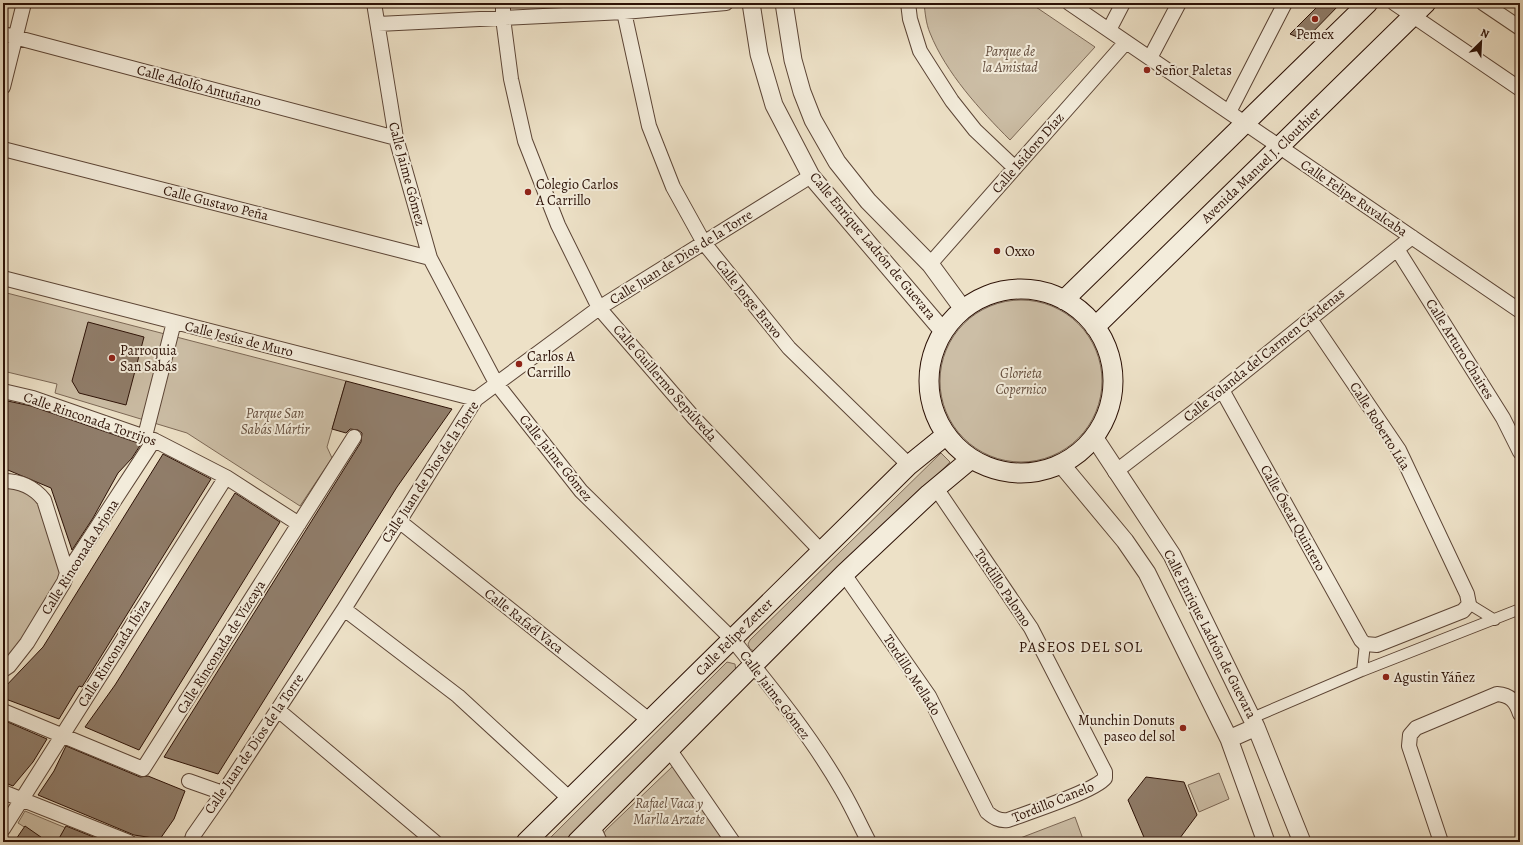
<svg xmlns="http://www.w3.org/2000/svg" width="1523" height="845" font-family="Alegreya,serif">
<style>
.green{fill:#ccbea6;stroke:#7c6856}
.building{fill:#907d6a;stroke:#2c1106}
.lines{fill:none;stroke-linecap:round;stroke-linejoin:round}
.pedestrian-casing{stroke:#5c4536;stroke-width:12}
.minor-casing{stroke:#5c4536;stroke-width:16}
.tertiary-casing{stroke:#5c4536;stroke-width:19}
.secondary-casing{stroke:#2c1106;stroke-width:21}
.pedestrian{stroke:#f3ecdb;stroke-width:10}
.minor{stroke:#f3ecdb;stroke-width:14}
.tertiary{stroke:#f3ecdb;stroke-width:17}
.secondary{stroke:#f3ecdb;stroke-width:19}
.poi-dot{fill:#8f2418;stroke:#f3ecdb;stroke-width:1.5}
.labels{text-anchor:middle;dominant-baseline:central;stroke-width:4;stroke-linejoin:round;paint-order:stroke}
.poi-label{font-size:14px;fill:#2c1106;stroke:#f3ecdb;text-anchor:start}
.park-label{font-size:14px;font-style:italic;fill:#644e3e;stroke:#f3ecdb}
.street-label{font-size:14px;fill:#2c1106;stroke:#f3ecdb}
.neighbourhood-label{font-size:15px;letter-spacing:1px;fill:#2c1106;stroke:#f3ecdb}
</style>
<rect width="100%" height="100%" fill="#ede1c7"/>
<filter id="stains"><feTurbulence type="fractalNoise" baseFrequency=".005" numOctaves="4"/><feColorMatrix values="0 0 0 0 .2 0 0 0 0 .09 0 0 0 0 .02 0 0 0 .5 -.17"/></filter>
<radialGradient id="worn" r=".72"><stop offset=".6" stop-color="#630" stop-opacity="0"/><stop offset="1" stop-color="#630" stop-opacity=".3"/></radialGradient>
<path class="green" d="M 924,3 L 1030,3 L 1095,47 L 1010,140 C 980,110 946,73 930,33 C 926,24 925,12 924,3 Z
M 3,292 L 346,381 L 327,447 L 332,458 L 300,506 L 187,433 L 55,393 L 57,384 L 3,371 Z
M940 381a81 81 0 1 1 162 0a81 81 0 1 1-162 0Z
M 941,453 L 950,462 L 759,649 L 754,651 L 750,649 L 748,644 L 750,640 Z
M 3,484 L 23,486 L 42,504 L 63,582 L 3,664 Z
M 727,662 L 735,664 L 736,672 L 564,842 L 546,842 Z
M 673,766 L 725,842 L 604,842 L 601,837 L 606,830 Z
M 1219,773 L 1229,799 L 1199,812 L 1188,785 Z
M 25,811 L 66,828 L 57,842 L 48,842 L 18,823 Z
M 1075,817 L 1084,842 L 1010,842 Z"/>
<path class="building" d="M 1321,3 L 1341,3 L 1305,40 L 1290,34 Z
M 88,322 L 144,337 L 126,405 L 79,393 L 72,381 Z
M 346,381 L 452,409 L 397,487 L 218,774 L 164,757 L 361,442 L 362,433 L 358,430 L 350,429 L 346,433 L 332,429 Z
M 3,400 L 31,406 L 141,444 L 132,458 L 118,473 L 93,518 L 72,550 L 51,488 L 3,468 Z
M 163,454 L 211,479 L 82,687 L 79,686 L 59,719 L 3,698 L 3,689 L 43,647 Z
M 235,493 L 280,522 L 139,750 L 85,727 L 115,685 Z
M 3,720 L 47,739 L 33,762 L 13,786 L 3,782 Z
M 66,746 L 140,777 L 148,776 L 185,791 L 174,819 L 160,839 L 134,835 L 38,795 L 54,771 Z
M 1146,777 L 1184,782 L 1197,815 L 1177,842 L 1146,842 L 1128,800 Z
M 25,826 L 48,842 L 14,842 Z
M 66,826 L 106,842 L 57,842 Z"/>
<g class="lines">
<g class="pedestrian-casing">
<path id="pedestrian" d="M 1469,604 L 1495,620
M 1362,671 L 1365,644
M 1252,718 L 1362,671 L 1520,609"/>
</g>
<g class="minor-casing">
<path id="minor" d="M 374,3 L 396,138 L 430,258 L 496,383 L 581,491 L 732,639 C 771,687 811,736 842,790 C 852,807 860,825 869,842
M 503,3 L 503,18 L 511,79 L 525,141 L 558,225 L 599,308 L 694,418 L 821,551
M 625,3 L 624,12 L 649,126 L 673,187 L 704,243 L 789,348 L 909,465
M 908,3 L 910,19 L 920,51 L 934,73 L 952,101 L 975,130 L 1015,168
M 1069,3 L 1520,311
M 1394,3 L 1520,89
M 1483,3 L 1520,28
M 378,24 L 624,12 L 726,3
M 1109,30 L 1123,3
M 3,34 L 396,138
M 1150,58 L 1179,3
M 3,87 L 24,3
M 1229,112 L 1285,3
M 3,149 L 430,258
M 1397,249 L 1503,418 L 1520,452
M 930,264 L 1126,42
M 3,278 L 476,399
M 1222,390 L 1361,640 L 1365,644 L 1377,645 L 1463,611 L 1469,604 L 1467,594 L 1399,450 L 1310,319
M 3,391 L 33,398 L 154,440 L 226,477 L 299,524
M 145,436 L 174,322
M 1115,472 L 1222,390 L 1412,237
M 3,481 C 19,481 34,487 44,500 L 67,573
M 399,521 L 649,720
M 844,574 L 929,696 L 987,812 C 994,818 999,821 1008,820 C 1027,813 1095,791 1105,778 L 1105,772 L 1031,628 L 936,488
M 344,609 L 458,696 L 570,799
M 3,670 L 9,666 L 27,643 L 64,582 L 67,573 L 154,440
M 278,710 L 435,842
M 3,711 L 143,769 L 354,437
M 669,749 L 733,842
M 189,781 L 223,793
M 3,792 L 129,842
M 593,827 L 600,842
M 3,829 L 226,477
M 191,842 L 193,836 L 223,793 L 344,609 L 476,399 L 599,308 L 811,176
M 1441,842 L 1409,746 L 1410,735 L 1416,728 L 1497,694 C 1510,695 1516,701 1520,714"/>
</g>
<g class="tertiary-casing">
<path id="tertiary" d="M 751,3 L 759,54 L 774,105 L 811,176 L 943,331
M 784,3 L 793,60 L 802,92 L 813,120 L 837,162 L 868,201 L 930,264 L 963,309
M 1094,437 L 1172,555 L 1256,727 L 1302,842
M 1061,464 L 1125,541 L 1147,573 L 1229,739 L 1266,842
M 1229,739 L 1256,727"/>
</g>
<g class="secondary-casing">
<path id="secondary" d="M929 381a92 92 0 1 1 184 0a92 92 0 1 1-184 0Z
M 1064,300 L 1368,3
M 1095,327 L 1426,3
M 526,842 L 909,465 L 946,435
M 577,842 L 844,574 L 929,494 L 971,459"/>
</g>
<use href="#pedestrian" class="pedestrian"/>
<use href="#minor" class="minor"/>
<use href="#tertiary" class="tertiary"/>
<use href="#secondary" class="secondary"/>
</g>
<g class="poi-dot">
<circle cx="1315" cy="19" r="4"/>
<circle cx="1147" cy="70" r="4"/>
<circle cx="528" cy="192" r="4"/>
<circle cx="997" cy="251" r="4"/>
<circle cx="112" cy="358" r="4"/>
<circle cx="519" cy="364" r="4"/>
<circle cx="1386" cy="677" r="4"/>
<circle cx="1183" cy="728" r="4"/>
</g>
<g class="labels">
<g class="poi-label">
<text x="1315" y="34" text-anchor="middle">Pemex</text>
<text x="1155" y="70">Señor Paletas</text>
<text x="536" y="184">Colegio Carlos<tspan x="536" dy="16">A Carrillo</tspan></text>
<text x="1005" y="251">Oxxo</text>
<text x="120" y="350">Parroquia<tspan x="120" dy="16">San Sabás</tspan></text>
<text x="527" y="356">Carlos A<tspan x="527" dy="16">Carrillo</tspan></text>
<text x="1394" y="677">Agustin Yáñez</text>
<text x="1175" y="720" text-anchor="end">Munchin Donuts<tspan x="1175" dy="16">paseo del sol</tspan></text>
</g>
<g class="park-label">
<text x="1010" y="51">Parque de<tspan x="1010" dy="16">la Amistad</tspan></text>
<text x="1021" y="373">Glorieta<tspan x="1021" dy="16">Copernico</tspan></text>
<text x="275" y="413">Parque San<tspan x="275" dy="16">Sabás Mártir</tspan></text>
<text x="669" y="803">Rafael Vaca y<tspan x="669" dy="16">Marlla Arzate</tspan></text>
</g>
<g class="street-label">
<text transform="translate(199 86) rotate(15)">Calle Adolfo Antuñano</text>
<text transform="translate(1028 153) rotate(-49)">Calle Isidoro Díaz</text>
<text transform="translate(1261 165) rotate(-44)">Avenida Manuel J. Clouthier</text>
<text transform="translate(407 174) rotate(75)">Calle Jaime Gómez</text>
<text transform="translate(1354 198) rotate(34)">Calle Felipe Ruvalcaba</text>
<text transform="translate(216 203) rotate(14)">Calle Gustavo Peña</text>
<text transform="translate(873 246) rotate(50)">Calle Enrique Ladrón de Guevara</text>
<text transform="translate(681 257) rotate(-32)">Calle Juan de Dios de la Torre</text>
<text transform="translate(749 299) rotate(51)">Calle Jorge Bravo</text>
<text transform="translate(239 339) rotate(14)">Calle Jesús de Muro</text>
<text transform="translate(1460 349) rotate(58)">Calle Arturo Chaires</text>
<text transform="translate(1264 355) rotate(-39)">Calle Yolanda del Carmen Cárdenas</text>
<text transform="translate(665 383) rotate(49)">Calle Guillermo Sepúlveda</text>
<text transform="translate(90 419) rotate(19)">Calle Rinconada Torrijos</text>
<text transform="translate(1380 426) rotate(58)">Calle Roberto Lúa</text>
<text transform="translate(556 458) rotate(51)">Calle Jaime Gómez</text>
<text transform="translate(430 472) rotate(-57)">Calle Juan de Dios de la Torre</text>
<text transform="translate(1293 518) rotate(61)">Calle Óscar Quintero</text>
<text transform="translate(80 557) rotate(-58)">Calle Rinconada Arjona</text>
<text transform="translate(1003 588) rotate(56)">Tordillo Palomo</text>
<text transform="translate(524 621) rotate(38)">Calle Rafaél Vaca</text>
<text transform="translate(1210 634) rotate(63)">Calle Enrique Ladrón de Guevara</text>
<text transform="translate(734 637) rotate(-45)">Calle Felipe Zetter</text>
<text transform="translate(221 647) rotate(-58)">Calle Rinconada de Vizcaya</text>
<text transform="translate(114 653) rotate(-58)">Calle Rinconada Ibiza</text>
<text transform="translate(912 675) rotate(57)">Tordillo Mellado</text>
<text transform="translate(775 695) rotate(53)">Calle Jaime Gómez</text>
<text transform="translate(254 744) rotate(-56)">Calle Juan de Dios de la Torre</text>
<text transform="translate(1053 802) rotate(-22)">Tordillo Canelo</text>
</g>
<g class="neighbourhood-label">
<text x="1081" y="647">PASEOS DEL SOL</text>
</g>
</g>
<rect width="1523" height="845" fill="none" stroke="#ede1c7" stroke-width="16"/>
<rect x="4" y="4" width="1515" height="837" fill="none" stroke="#2c1106" stroke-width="2"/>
<rect x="8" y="8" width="1507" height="829" fill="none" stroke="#2c1106"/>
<g transform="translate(1481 42) rotate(24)" stroke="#f3ecdb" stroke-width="3" paint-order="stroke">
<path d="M0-3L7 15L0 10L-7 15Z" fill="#2c1106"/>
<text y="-6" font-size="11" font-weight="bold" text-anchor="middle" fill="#2c1106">N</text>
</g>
<rect width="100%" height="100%" filter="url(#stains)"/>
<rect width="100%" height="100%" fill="url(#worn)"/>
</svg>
